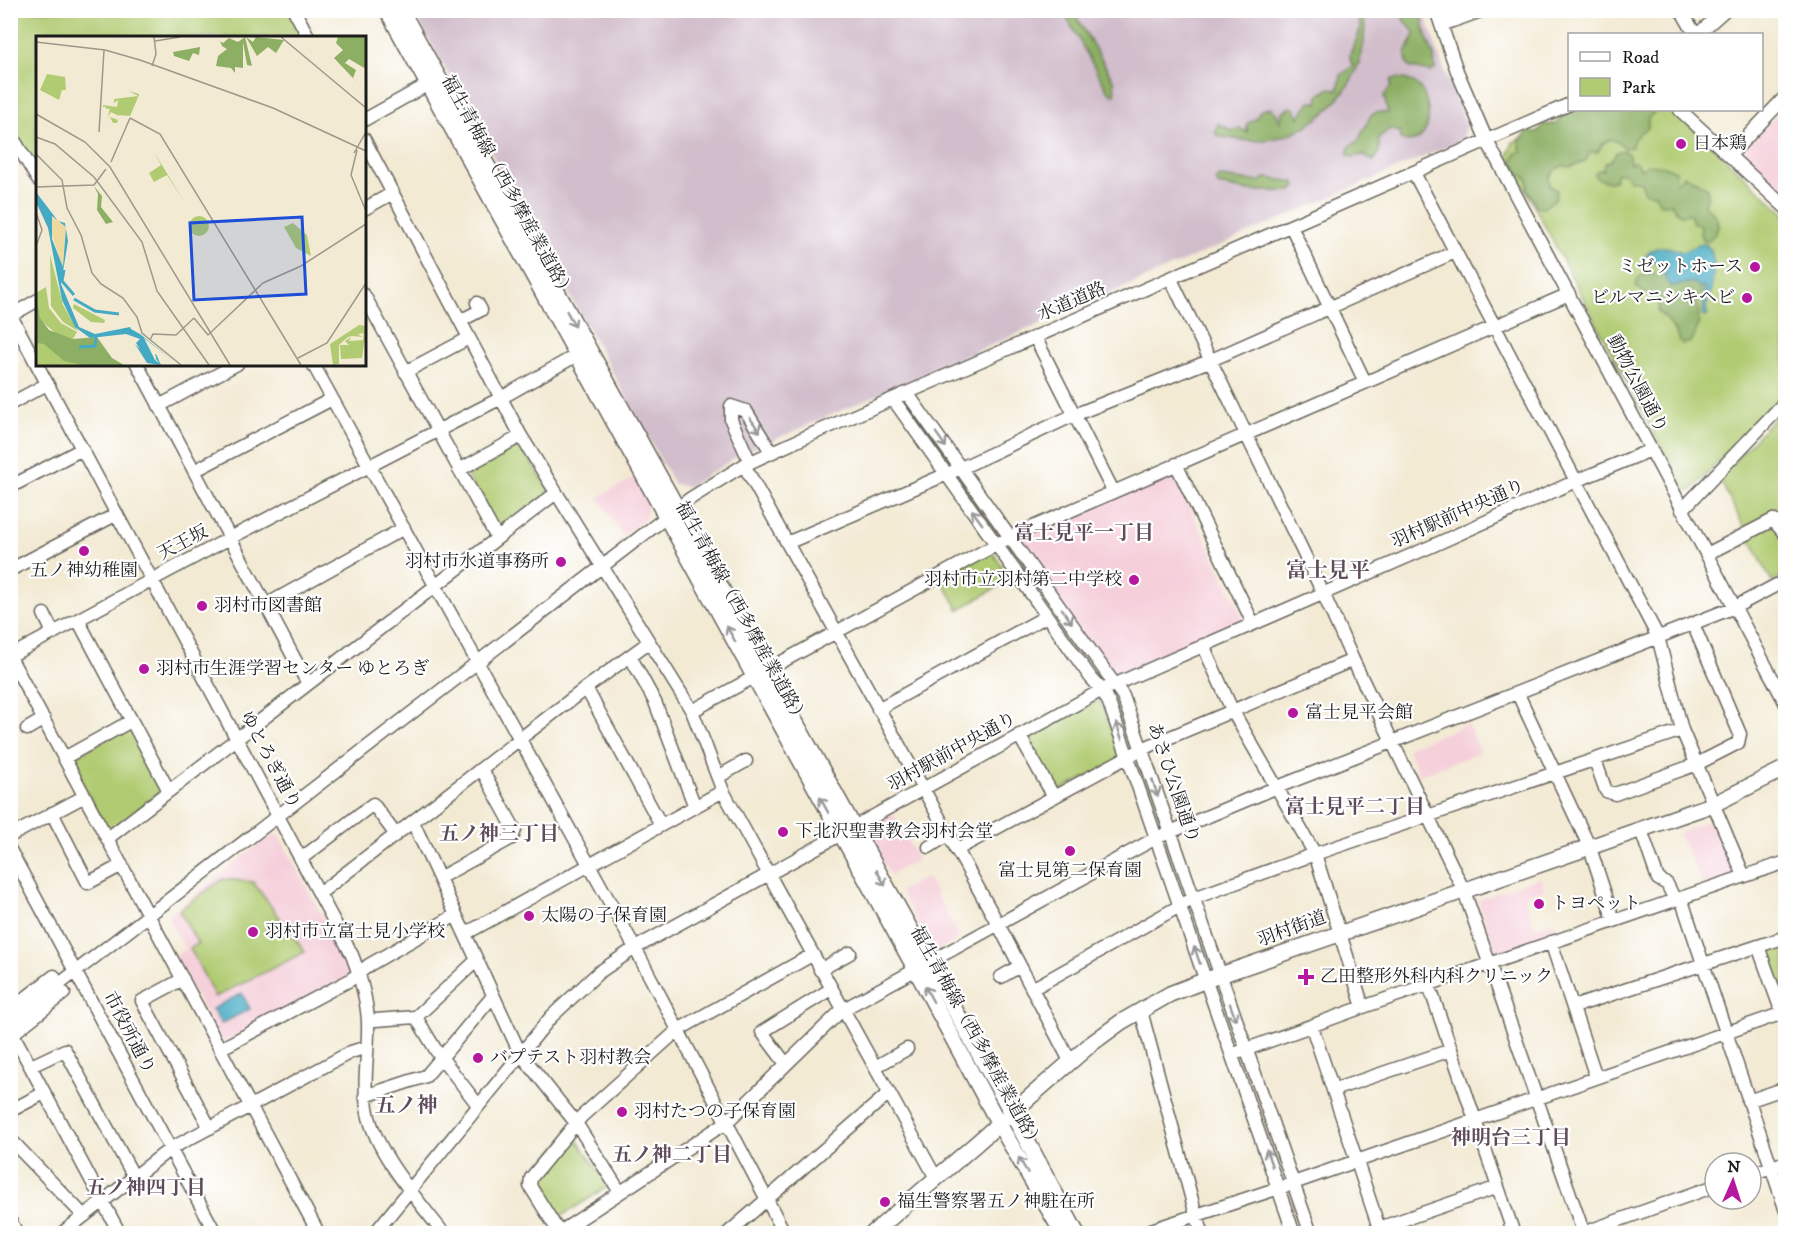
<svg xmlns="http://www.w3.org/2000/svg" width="1796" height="1244" font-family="'IM FELL DW Pica','Noto Serif JP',serif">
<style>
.built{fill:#f5cfda}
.industrial{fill:#d1bdcb}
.green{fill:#b0cb71;stroke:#667446;stroke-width:1.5}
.forest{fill:#8caf63;stroke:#546640;stroke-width:1.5}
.water{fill:#44aac3;stroke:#306370;stroke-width:1.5}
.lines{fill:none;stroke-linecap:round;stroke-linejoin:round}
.minor-casing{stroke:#67645c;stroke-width:15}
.major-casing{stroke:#67645c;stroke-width:18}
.minor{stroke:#fff;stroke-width:12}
.major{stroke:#fff;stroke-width:15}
.oneway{stroke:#999}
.poi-dot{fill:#b5179e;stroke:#fff;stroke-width:2}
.labels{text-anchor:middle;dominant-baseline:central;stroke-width:4.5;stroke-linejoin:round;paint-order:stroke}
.poi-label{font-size:18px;fill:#1c1c1c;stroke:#fff;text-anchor:start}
.street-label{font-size:18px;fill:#1c1c1c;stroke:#fff}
.neighbourhood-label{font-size:20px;font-weight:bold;fill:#604d5b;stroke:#fff}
.quarter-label{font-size:21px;font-weight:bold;fill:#604d5b;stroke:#fff}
.inset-river{fill:none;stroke:#44aac3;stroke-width:3}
.inset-road{fill:none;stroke:#9d988a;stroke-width:1.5}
.view{fill:#1d4ed8;fill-opacity:0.15;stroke:#1d4ed8;stroke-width:3}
.inset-edge{fill:none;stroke:#1c1c1c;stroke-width:3}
</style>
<rect width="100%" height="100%" fill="#fff"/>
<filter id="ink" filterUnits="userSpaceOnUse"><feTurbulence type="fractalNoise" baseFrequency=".0167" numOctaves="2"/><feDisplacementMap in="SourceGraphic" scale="12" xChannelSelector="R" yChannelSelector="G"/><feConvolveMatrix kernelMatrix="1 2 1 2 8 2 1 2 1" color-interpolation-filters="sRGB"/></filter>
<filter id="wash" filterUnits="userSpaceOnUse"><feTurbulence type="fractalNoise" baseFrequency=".008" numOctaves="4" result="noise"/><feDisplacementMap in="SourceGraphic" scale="24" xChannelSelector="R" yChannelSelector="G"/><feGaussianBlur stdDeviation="1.35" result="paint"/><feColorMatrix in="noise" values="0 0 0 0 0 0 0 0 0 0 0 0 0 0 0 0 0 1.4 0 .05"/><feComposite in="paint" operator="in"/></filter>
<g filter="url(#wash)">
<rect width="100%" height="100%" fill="#f3ead4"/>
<path class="built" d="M 1785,106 L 1785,200 L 1738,156 Z
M 1171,469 L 1244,619 L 1112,678 L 1014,541 Z
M 634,478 L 648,504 L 645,519 L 623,536 L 598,497 Z
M 1468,724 L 1480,752 L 1419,775 L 1407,748 Z
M 893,814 L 918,860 L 890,875 L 866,834 L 867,828 Z
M 1713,819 L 1735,875 L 1704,886 L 1678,833 Z
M 272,834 L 279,836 L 342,953 L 350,972 L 348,976 L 224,1042 L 221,1041 L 174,956 L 185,949 L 167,916 Z
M 927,877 L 960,938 L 933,954 L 900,891 Z
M 1541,877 L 1544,889 L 1524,897 L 1535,927 L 1554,922 L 1560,936 L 1497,954 L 1477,900 Z"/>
<path class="industrial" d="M 413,11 L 1424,11 L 1443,67 L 1467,126 L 1462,140 L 739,455 L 689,487 L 674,484 Z"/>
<path class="green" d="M 10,11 L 290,11 L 305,37 L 38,38 L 37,174 L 11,125 Z
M 1587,110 L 1673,110 L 1785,214 L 1785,391 L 1691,491 L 1684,490 L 1508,156 L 1513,142 Z
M 1785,406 L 1785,574 L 1772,582 L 1719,478 Z
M 519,443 L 549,490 L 548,494 L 501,530 L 497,529 L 467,475 L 470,467 Z
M 991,550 L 1011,579 L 959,610 L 940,577 Z
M 1099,700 L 1123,759 L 1054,793 L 1025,740 Z
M 127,728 L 131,729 L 162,787 L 162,791 L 111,830 L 107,830 L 71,762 L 72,758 Z
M 223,879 L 253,882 L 305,952 L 215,997 L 190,948 L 198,944 L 179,910 Z
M 1785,938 L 1785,1007 L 1759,947 Z
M 571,1131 L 609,1186 L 555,1220 L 530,1177 Z"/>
<path class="forest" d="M 1356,10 L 1363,11 C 1374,70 1330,126 1273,139 C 1255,143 1236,140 1218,136 L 1215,131 L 1218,124 L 1226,127 L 1230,131 L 1240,129 L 1247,132 L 1247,124 L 1256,118 L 1261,110 L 1271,108 L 1277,114 L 1281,124 L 1282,112 L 1290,107 L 1295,109 L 1299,117 L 1310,101 L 1318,103 L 1319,95 L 1330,88 L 1338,90 L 1341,75 L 1353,66 C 1344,53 1358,44 1360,29 C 1361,22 1356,17 1356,10 Z
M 1063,11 L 1073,11 L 1114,81 L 1115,94 L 1112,94 L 1107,90 Z
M 1399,11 L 1421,11 L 1426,36 L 1434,56 L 1435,69 L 1430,72 L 1409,67 C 1401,49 1411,49 1415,34 C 1410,25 1402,20 1399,11 Z
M 1396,78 C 1402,79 1410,80 1415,83 C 1430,94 1435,129 1417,140 C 1417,140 1409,142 1408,142 L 1401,139 L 1400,132 L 1389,129 L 1379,138 L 1379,153 L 1374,161 L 1363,155 L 1352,157 L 1347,154 L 1349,147 L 1358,141 L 1371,115 L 1378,112 L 1388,113 L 1384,96 L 1391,86 L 1391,80 Z
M 1573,110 L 1657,110 L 1648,118 L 1648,128 C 1639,133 1633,136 1632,147 L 1625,148 L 1618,142 L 1610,139 L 1602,144 L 1598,152 L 1589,153 L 1586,161 L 1569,167 L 1564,165 L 1555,170 L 1549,177 L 1550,186 L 1557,190 L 1555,199 L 1543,208 L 1536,207 L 1533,198 L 1527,190 L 1528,180 L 1519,172 L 1512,161 L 1516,153 L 1521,152 L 1519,142 L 1528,131 L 1538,132 L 1544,124 L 1556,124 L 1563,115 L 1572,112 Z
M 1623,150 L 1629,155 L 1630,163 L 1635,162 L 1642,169 L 1648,164 L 1664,166 L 1676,171 L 1676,183 L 1684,176 L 1696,181 L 1707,188 L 1708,195 L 1704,205 C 1720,216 1724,229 1707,241 L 1702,239 L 1700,234 L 1701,225 L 1693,223 L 1690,214 L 1680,215 L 1671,204 L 1660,204 L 1655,194 L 1645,193 L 1641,182 L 1630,180 L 1625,173 L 1617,173 L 1614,181 L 1608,182 L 1596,178 L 1595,173 L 1599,170 L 1603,170 L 1604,164 L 1611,160 L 1617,152 Z
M 1219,177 C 1232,178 1244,181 1258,181 C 1265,181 1260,179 1267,178 C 1270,178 1293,182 1295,182 L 1296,186 L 1292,191 L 1249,191 L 1218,185 L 1216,180 Z
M 1663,272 L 1669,276 L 1670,287 L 1677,279 L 1700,284 L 1701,293 L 1697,301 C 1700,317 1700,328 1691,342 L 1682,344 C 1673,331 1672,321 1658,312 L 1660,298 L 1657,294 L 1645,293 L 1636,287 L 1638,278 L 1647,273 Z"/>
<path class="water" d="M 1704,243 L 1711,250 L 1714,263 L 1712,285 L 1706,308 L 1708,314 L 1706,317 L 1703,316 L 1704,287 L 1699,287 L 1694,282 L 1673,286 L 1666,281 L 1665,274 L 1658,263 L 1646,261 L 1645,258 C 1653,243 1669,246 1682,252 Z
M 242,993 L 250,1009 L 221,1024 L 212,1009 Z"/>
</g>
<g filter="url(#ink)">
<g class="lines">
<g class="minor-casing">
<path id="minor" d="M 294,10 L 309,38
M 1436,10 L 1457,71 L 1487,141 L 1786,704
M 1681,10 L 1695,34
M 1441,25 L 1484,10
M 1698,34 L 1725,10
M 1680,110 L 1786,208
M 364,120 L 434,81
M 10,133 L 38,180
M 364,139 L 521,436 L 692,711 L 723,791 L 936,1178
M 1730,155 L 1786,96
M 1414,173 L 1658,637 L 1682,730 L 1744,876
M 364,209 L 393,193
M 1291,226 L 1365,382
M 1171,279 L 1323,593 L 1353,660 L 1464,891 L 1584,1234
M 364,295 L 497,538
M 10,314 L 352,955 C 360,976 367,998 368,1022 C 369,1052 362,1083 368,1113 C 377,1155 418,1200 444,1234
M 10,316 L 38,300
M 460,321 L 481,310 L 477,303
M 1035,337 L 1113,491
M 137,364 L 308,684
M 313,364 L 635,948 L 785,1234
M 405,372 L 469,338
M 907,393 L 1123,696 L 1311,1234
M 893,399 L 1091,678 L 1102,690 L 1109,703 L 1294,1234
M 10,404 L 47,384
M 159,406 L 237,364
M 750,462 L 731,420 L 731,406 L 746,411 L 771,452
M 1176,464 L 1253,623
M 744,465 L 998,924 L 1070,1061
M 459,470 L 521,436
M 194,471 L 332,399
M 10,487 L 82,449
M 1682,510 L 1786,401
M 787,543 L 961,468 L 1074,415 L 1209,361 L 1455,252
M 1707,554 L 1773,520 L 1786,535
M 10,570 L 117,514
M 266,605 L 404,528
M 44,614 L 53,633
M 78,620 L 169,791
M 1203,645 L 1232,710 L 1315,854 L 1363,1007
M 10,656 L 230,538 L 501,398 L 584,351
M 630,656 L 655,702 L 695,807
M 10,657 L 319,1234
M 586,688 L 661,825
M 1518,694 L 1590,848 L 1614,921
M 878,709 L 1047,616
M 692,711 L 1010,537 L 1569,294
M 27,729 L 44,719
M 1019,735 L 1054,797
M 64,758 L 131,721
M 1595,760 L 1606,791 L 1615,794 L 1697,764 L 1738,743 L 1740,734 L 1693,624
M 718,777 L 746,761
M 52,813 L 88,883 L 122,865
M 413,822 L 520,1053 L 576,1123 L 620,1192
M 1641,830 L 1658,879 L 1667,884 L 1675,900
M 10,836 L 85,796
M 108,838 L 556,493
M 929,847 L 948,835
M 10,850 L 216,1234
M 956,850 L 1142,749 L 1353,660
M 302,858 L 373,804 L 396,835
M 439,878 L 512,838 L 515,830 L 482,770
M 320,893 L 586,688 L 649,642
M 1681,898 L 1786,1211
M 465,934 L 723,791
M 1551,942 L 1596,1077
M 1758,946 L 1782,1013
M 820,970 L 850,953
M 1001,977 L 1020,966
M 183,979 L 142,1001 L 210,1128
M 1429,985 L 1514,1234
M 1032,989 L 1194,898 L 1315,854 L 1682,730
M 1573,1007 L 1786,937
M 10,1010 L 54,976
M 1141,1011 L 1196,1215 L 1203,1234
M 416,1017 L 437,1052 L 478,1105
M 376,1020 L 416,1017 L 477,960
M 10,1022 L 691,498 L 744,465 L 810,435 L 1570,104
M 1312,1027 L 1381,1234
M 13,1034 L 120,1234
M 10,1036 L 64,993
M 220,1049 L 350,980 L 369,965 L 456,915
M 1239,1052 L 1363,1007 L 1786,862
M 786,1064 L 762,1032 L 831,989
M 31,1066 L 65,1050 L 134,1177
M 875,1067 L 907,1049
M 1333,1090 L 1451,1050
M 365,1096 L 426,1076 L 493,996
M 1748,1101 L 1786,1088
M 10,1111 L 44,1093
M 10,1139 L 84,1216
M 1751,1174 L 1786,1162
M 10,1221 L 18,1234
M 1379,1228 L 1498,1187
M 61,1234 L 170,1149 L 351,1052 L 367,1047
M 374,1234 L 551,1017 L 598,973 L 635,948 L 1102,690 L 1432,546 L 1576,481 L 1651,450
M 557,1234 L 727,1122 L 842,1010 L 1156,838 L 1275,788 L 1735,607 L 1786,580
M 560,1234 L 530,1186 L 531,1178 L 582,1116 L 678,1030 L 812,955
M 727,1234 L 889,1093
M 1139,1234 L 1279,1188 L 1786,1012
M 1580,1234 L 1715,1186"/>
</g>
<g class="major-casing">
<path id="major" d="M 387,10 L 916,970 L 999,1124 L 1063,1234
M 401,10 L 1012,1113 L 1077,1234
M 872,1234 L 1091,1044 L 1121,1022 L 1170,994 L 1206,980 L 1714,804 L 1786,768"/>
</g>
<use href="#minor" class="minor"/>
<use href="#major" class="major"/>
</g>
<defs><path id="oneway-shaft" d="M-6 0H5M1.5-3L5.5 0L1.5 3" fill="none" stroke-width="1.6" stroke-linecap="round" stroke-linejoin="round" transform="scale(1.5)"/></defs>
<g class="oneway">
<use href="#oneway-shaft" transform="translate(571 319) rotate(61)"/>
<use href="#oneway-shaft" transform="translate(755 425) rotate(55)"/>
<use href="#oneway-shaft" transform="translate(941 440) rotate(55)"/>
<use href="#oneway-shaft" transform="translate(977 517) rotate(-126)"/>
<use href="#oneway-shaft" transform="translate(1067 616) rotate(55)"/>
<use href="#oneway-shaft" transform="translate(731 634) rotate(-119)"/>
<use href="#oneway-shaft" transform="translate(1119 731) rotate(-109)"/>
<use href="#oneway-shaft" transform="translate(1155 788) rotate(71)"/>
<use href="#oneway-shaft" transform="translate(824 805) rotate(-119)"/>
<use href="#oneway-shaft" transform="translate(881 878) rotate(61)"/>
<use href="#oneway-shaft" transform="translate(1197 955) rotate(-109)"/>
<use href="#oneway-shaft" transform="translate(929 994) rotate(-118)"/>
<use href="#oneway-shaft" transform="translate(1233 1012) rotate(70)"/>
<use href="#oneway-shaft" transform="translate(1269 1158) rotate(-109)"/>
<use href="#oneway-shaft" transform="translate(1023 1165) rotate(-120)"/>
</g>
</g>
<g class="poi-dot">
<circle cx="1681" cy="144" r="6"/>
<circle cx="1755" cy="267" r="6"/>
<circle cx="1747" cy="298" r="6"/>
<circle cx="84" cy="551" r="6"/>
<circle cx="561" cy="562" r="6"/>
<circle cx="1134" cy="580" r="6"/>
<circle cx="202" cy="606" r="6"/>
<circle cx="144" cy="669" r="6"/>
<circle cx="1293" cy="713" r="6"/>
<circle cx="783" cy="832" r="6"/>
<circle cx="1070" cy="851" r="6"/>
<circle cx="1539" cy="904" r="6"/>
<circle cx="529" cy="916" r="6"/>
<circle cx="253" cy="932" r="6"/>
<path d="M1303 968h6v6h6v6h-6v6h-6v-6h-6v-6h6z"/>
<circle cx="478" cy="1058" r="6"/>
<circle cx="622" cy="1112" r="6"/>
<circle cx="885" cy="1202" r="6"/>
</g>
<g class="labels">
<g class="poi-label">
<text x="1693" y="144">日本鶏</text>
<text x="1743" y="267" text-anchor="end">ミゼットホース</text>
<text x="1735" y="298" text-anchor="end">ビルマニシキヘビ</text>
<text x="549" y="562" text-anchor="end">羽村市水道事務所</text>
<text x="84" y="571" text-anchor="middle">五ノ神幼稚園</text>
<text x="1122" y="580" text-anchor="end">羽村市立羽村第二中学校</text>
<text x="214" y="606">羽村市図書館</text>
<text x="156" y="669">羽村市生涯学習センター ゆとろぎ</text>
<text x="1305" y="713">富士見平会館</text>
<text x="795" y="832">下北沢聖書教会羽村会堂</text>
<text x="1070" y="871" text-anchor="middle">富士見第二保育園</text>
<text x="1551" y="904">トヨペット</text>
<text x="541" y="916">太陽の子保育園</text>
<text x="265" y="932">羽村市立富士見小学校</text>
<text x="1320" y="977">乙田整形外科内科クリニック</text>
<text x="490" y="1058">バプテスト羽村教会</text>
<text x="634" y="1112">羽村たつの子保育園</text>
<text x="897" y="1202">福生警察署五ノ神駐在所</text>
</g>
<g class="street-label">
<text transform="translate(507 187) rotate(61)">福生青梅線（西多摩産業道路）</text>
<text transform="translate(1072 302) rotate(-23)">水道道路</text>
<text transform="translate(1637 384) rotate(62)">動物公園通り</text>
<text transform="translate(1458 514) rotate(-24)">羽村駅前中央通り</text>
<text transform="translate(183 543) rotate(-28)">天王坂</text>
<text transform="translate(741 613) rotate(61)">福生青梅線（西多摩産業道路）</text>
<text transform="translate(952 752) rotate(-29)">羽村駅前中央通り</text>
<text transform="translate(270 760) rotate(62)">ゆとろぎ通り</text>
<text transform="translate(1173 783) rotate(71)">あさひ公園通り</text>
<text transform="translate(1292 929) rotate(-20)">羽村街道</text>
<text transform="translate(129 1033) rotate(62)">市役所通り</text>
<text transform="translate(976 1038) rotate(61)">福生青梅線（西多摩産業道路）</text>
</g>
<g class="neighbourhood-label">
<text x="1084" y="533">富士見平一丁目</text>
<text x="1355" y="807">富士見平二丁目</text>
<text x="499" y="834">五ノ神三丁目</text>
<text x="1511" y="1138">神明台三丁目</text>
<text x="672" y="1155">五ノ神二丁目</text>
<text x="146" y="1188">五ノ神四丁目</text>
</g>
<g class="quarter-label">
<text x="1328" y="571">富士見平</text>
<text x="406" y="1106">五ノ神</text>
</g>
</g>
<g transform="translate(36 36)">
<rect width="330" height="330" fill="#f3ead4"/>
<path d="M 11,38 L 29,41 L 30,54 L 26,54 L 23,64 L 4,54 ZM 93,55 L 103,58 L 103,59 L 94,80 L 83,79 L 83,80 L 81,87 L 77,87 L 74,81 L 82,84 L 83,80 L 75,76 L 72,81 L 74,71 L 73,73 L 71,73 L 68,70 L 67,72 L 67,69 L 81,71 L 82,64 L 78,67 L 78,63 L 102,60 ZM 118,116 L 149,167 L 131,139 L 118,146 L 113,137 L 125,129 ZM153 190a10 10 0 1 1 20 0a10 10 0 1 1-20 0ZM 257,187 L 271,199 L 275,220 L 260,212 L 248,191 ZM 14,219 L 27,269 L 42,295 L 27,286 L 15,270 ZM 10,251 L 13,272 L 25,287 L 41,296 L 37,303 L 22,299 L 4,284 L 0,257 ZM 38,268 L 69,284 L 68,287 L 55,286 L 37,272 ZM 323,289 L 330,290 L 330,312 L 327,297 L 312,301 L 303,309 L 303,328 L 297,329 L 294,308 ZM 321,298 L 329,302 L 326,322 L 305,323 L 304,309 L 313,309 L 309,305 L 315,301 L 313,305 L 327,304 L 327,301 L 316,300 ZM 0,307 L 7,307 L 48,329 L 0,329 Z" fill="#b0cb71"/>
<path d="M 209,1 L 216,30 L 211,29 L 207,6 L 207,32 L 199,31 L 199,37 L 195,32 L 180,30 L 182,20 L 191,13 L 186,10 L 184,5 L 187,7 L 193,2 L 202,6 ZM 210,1 L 217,6 L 220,1 L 248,4 L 240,17 L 232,11 L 221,20 ZM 302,1 L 330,1 L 330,33 L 313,23 L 309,27 L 320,34 L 317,42 L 330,56 L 298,22 L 307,14 L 300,7 ZM 164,11 L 163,19 L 157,17 L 153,25 L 138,20 L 137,16 ZM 58,150 L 66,160 L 65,171 L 77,186 L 70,188 L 61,174 L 62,158 ZM 0,257 L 4,282 L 13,294 L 37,303 L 61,301 L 76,322 L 88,329 L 47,329 L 28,325 L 8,308 L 0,307 Z" fill="#8caf63"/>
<path d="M 16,180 L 30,191 L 27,232 L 13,189 Z" fill="#eeda9e"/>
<path d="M 0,156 L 22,185 L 29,187 L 32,205 L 25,248 L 43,291 L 59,298 L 94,291 L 95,293 L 104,298 L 140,327 L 108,302 L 119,324 L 124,328 L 120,323 L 120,321 L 119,319 L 120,318 L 125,329 L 111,327 L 99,308 L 104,313 L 100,307 L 104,303 L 90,298 L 54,302 L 39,291 L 26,264 L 12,192 L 0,166 ZM 16,180 L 30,191 L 27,231 L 16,203 Z" fill="#44aac3" fill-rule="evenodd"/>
<path class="inset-river" d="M 28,234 L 26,245 L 38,259M 38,263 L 59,275 L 83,278M 43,311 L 59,310 L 60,300"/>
<path class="inset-road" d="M 245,1 L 330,72M 119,5 L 144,1M 0,6 L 69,14 L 104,24 L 237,72 L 330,115M 116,30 L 120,18 L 118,1M 0,78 L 49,106 L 74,131 L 194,329M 94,82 L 124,98 L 265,329M 63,96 L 68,14M 0,101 L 19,108 L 58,141 L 106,206 L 121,255 L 173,329M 321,114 L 315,139 L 330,175M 318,117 L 330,96M 0,118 L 26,144 L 31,172 L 45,199 L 56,237 L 65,248 L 87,262 L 101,281 L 106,297 L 145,329M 75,126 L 94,82M 0,151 L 58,149 L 70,133M 0,176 L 6,194 L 0,210M 158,282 L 172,299 L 227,247 L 265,230 L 330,188M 114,304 L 117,298 L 140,299 L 158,282M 262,322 L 291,307 L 330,247"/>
<path class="view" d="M 266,181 L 270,258 L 158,264 L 154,187 Z"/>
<rect width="330" height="330" class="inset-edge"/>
</g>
<rect width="1796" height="1244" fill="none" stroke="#fff" stroke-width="36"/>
<rect x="1568" y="33" width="195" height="78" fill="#ffffff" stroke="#a4a4a4" stroke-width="1.5"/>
<rect x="1580" y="52" width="30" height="9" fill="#ffffff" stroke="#a4a4a4" stroke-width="1.5"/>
<text x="1622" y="63" font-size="18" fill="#1c1c1c">Road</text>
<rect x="1580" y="78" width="30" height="18" fill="#b0cb71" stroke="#a4a4a4" stroke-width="1.5"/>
<text x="1622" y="93" font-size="18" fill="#1c1c1c">Park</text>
<g transform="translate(1733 1181) rotate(3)"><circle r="28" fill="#ffffff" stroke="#a4a4a4" stroke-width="1.5"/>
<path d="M0-4.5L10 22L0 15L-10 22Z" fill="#b5179e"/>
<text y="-9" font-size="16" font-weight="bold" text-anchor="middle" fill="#1c1c1c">N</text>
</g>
</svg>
